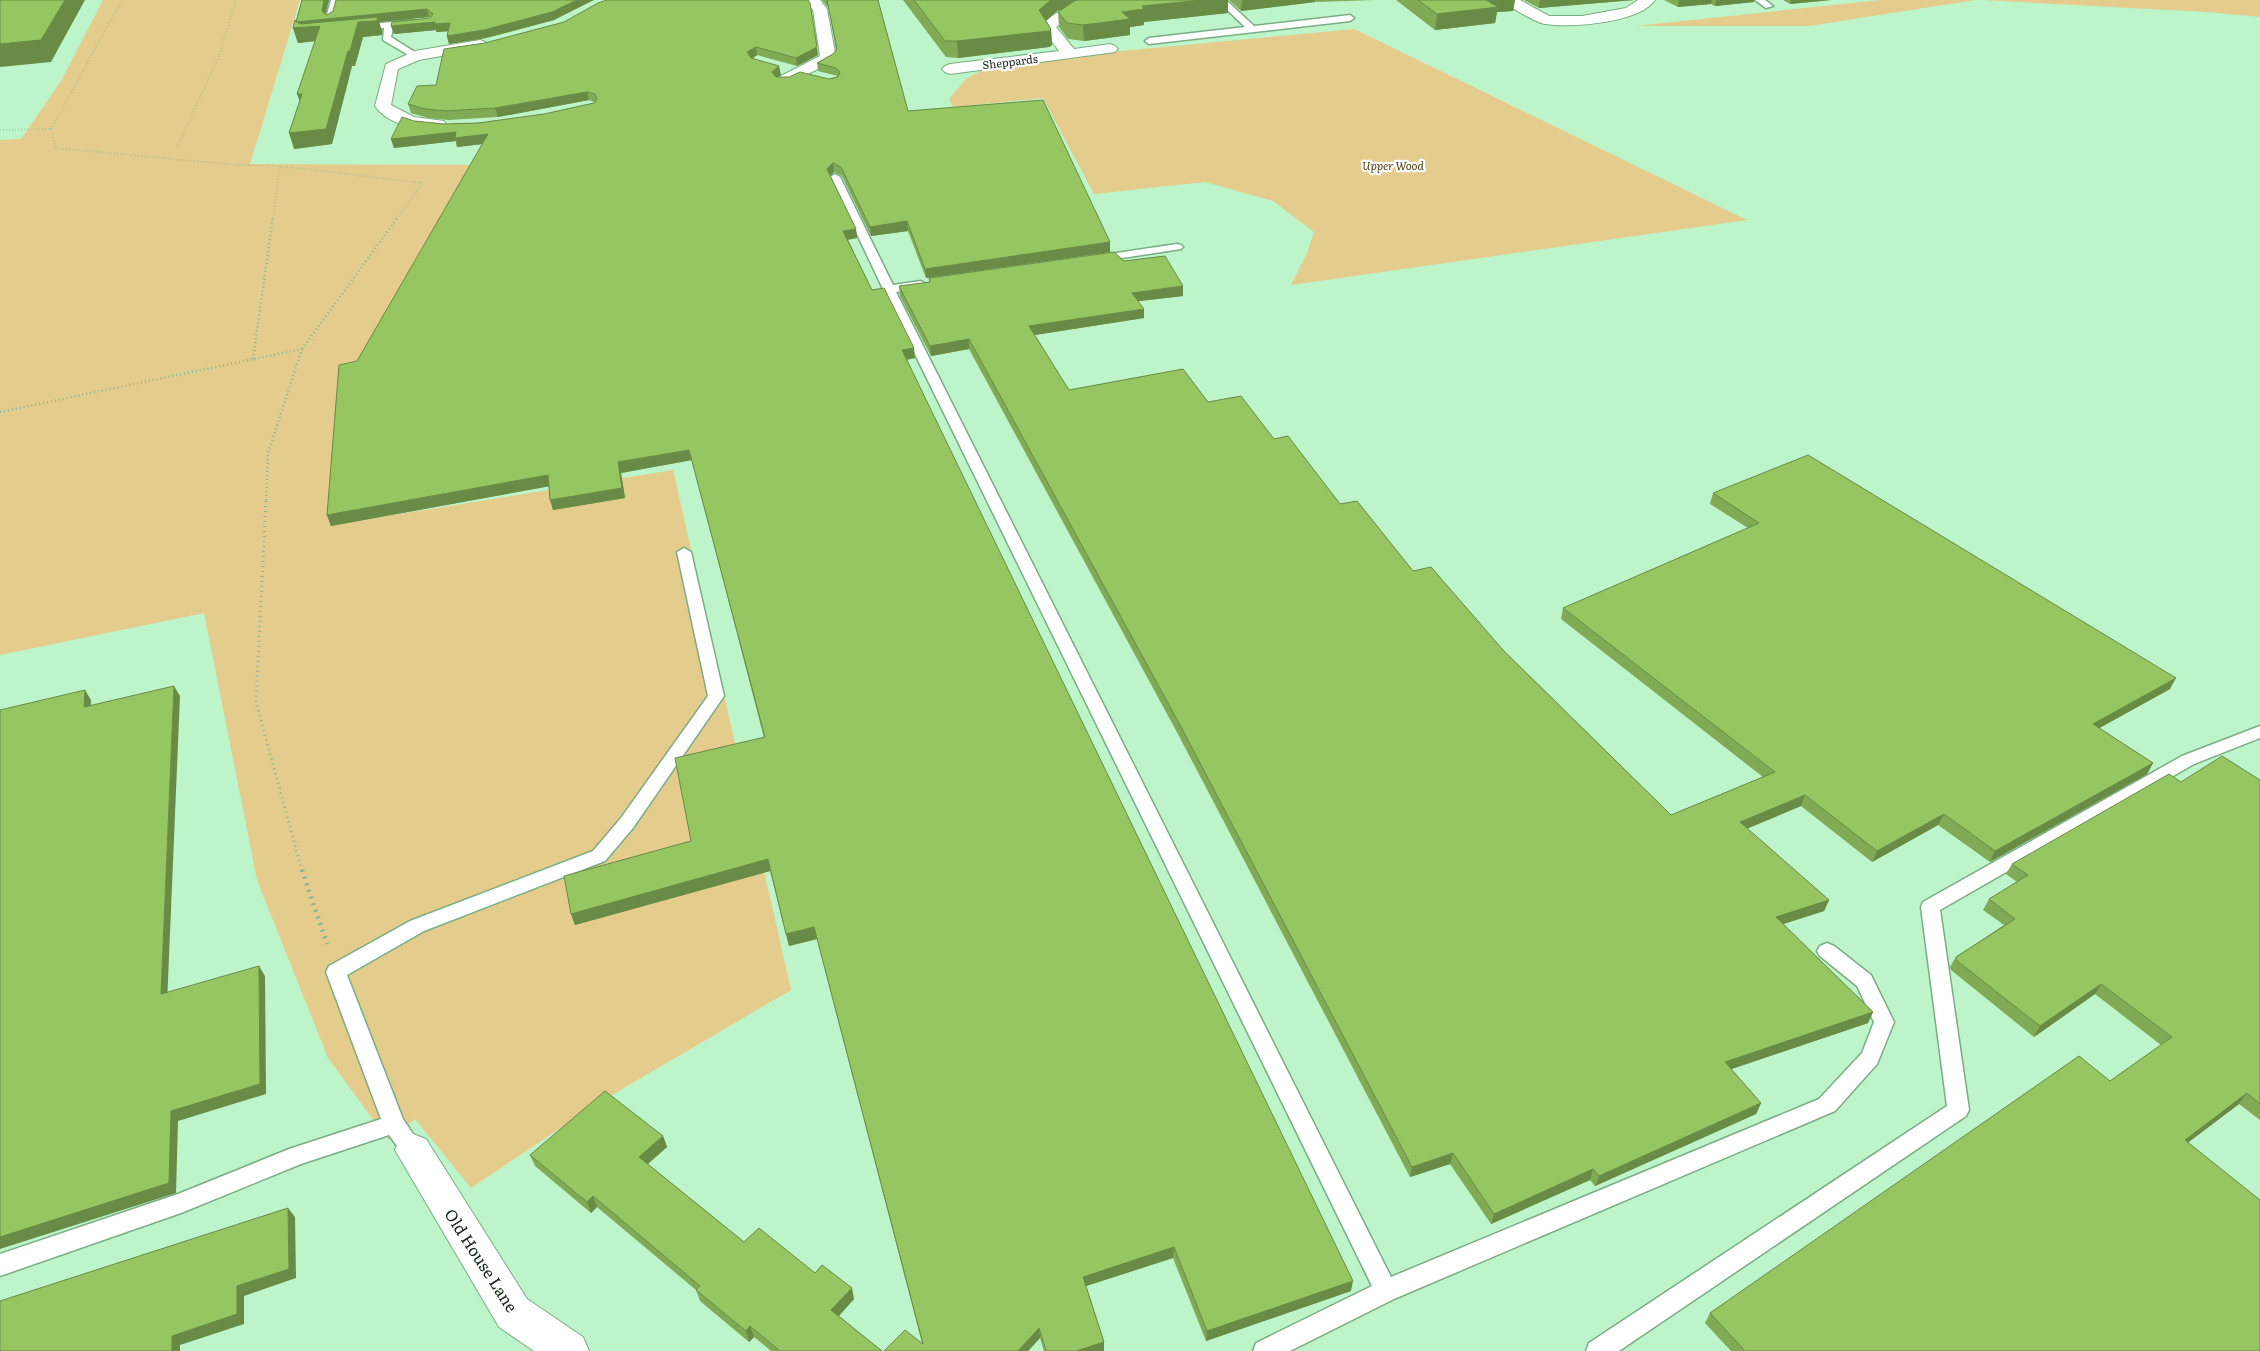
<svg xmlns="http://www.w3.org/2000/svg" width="2260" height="1351" font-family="Literata,serif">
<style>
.green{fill:#e4cc8c}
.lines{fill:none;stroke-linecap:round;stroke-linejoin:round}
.lane-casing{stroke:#79ad84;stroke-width:3}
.street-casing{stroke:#79ad84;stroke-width:2}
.path-far3{stroke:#89b592;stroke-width:2;stroke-dasharray:0.5 2.5;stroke-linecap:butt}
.path-far2{stroke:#89b592;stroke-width:2.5;stroke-dasharray:1 3;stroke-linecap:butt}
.path-far1{stroke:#89b592;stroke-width:3;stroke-dasharray:1 4;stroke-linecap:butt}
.path{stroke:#89b592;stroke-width:4.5;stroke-dasharray:2 5;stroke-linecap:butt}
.lane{fill:#fff;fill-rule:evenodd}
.street{fill:#fff;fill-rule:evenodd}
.wall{fill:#80aa54}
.shaded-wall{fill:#688b45}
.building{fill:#95c662;stroke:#688b45}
.labels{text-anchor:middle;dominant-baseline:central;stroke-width:4.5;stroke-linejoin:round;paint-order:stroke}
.far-street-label{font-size:11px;fill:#0f2414;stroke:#fff}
.far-park-label{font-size:11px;font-style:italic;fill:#534312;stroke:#fff}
.near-street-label{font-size:16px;fill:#0f2414;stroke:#fff}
</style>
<rect width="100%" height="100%" fill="#bef4c9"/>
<path class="green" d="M 103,0 L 300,0 L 250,164 L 477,165 L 331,525 L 673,470 L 791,990 L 595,1105 L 471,1188 L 415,1119 L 388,1140 L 328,1058 L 257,880 L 204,613 L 0,655 L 0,140 L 21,139 L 61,81 Z
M 1880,0 L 1975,0 L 1809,26 L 1636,26 Z
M 1982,0 L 2260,0 L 2260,17 L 2207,12 Z
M 1354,29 L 1747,220 L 1291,285 L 1307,253 L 1314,232 L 1273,201 L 1205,182 L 1094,194 L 1043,98 L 953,107 L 949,99 L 966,79 L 995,63 Z"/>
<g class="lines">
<g class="lane-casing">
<path id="lane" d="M 331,0 L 339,0 L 334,18 L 330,21 L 326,18 Z
M 1217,0 L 1226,0 L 1254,26 L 1350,15 L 1354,18 L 1350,21 L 1149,44 L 1145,41 L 1149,38 L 1245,27 Z
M 1755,0 L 1765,0 L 1773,6 L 1766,8 Z
M 413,20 L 416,21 L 416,25 L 393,28 L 391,37 L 418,54 L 418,58 L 415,59 L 383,40 L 384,28 L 360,31 L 356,28 L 360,25 Z
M 835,174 L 840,177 L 893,285 L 921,281 L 927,285 L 921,289 L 896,292 L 1391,1277 L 1819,1099 L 1862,1053 L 1874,1022 L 1857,986 L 1820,956 L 1817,951 L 1820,946 L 1827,943 L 1834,946 L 1871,975 L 1894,1022 L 1877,1064 L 1835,1111 L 1394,1299 L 1290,1351 L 1253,1351 L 1256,1343 L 1372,1286 L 883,289 L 830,177 Z
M 1177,244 L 1181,245 L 1183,247 L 1181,249 L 1096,262 L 1090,259 L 1096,256 Z
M 684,548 L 691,552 L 724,696 L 633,828 L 605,861 L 424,931 L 347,975 L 403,1119 L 424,1150 L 421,1157 L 413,1160 L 405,1157 L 389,1135 L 301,1164 L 181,1213 L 0,1276 L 0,1254 L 178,1194 L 289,1149 L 381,1119 L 326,972 L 329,966 L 410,921 L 593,851 L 621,818 L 708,696 L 677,552 Z
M 2260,726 L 2260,738 L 2194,764 L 1940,910 L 1969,1110 L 1966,1116 L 1619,1351 L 1586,1351 L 1589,1343 L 1947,1106 L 1921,907 L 1923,902 L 2182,756 Z"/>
</g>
<g class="street-casing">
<path id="street" d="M 805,0 L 820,0 L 827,9 L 836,58 L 833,61 L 789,84 L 777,84 L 775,81 L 777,78 L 820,56 L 813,10 Z
M 1092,0 L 1116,0 L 1114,3 L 1074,15 L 1056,27 L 1074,49 L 1110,44 L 1115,46 L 1118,49 L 1115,52 L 950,74 L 945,72 L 942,69 L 945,66 L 950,64 L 1059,51 L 1041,27 C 1053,11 1073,5 1092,0 Z
M 1502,0 L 1520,0 L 1549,16 L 1582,16 L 1626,8 L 1638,0 L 1655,0 C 1639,23 1572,28 1545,24 C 1537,23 1507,6 1502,0 Z
M 480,40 L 485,42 L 488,45 L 485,48 L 419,60 L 398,69 L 391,105 L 414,117 L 444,121 L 446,125 L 444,129 C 423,134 387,124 375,106 L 386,64 L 415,51 Z
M 413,1134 L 426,1139 L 527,1299 L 583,1337 L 589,1351 L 534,1351 L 499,1327 L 395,1150 L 400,1139 Z"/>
</g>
<path class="path-far3" d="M 565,12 L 576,16
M 51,129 L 122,0
M 0,130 L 51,129 L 56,148 L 236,165 L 280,166 L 423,183 L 397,218
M 177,147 L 219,56 L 236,0
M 273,218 L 280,166"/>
<path class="path-far2" d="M 302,349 L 398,217
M 253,359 L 273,217
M 0,412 L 302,349 L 268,453 L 266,502"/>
<path class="path-far1" d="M 266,501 L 256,702 L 302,871"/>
<path class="path" d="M 302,870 L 327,944"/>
<use href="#lane" class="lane"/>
<use href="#street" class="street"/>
</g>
<path class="wall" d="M 302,0 L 329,0 L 326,13 L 327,15 L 333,11 L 336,0 L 554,20 L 486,38 L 449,44 L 447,36 L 448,31 L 436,32 L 436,30 L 394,34 L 391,26 L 430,18 L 429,17 L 379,22 L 382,31 L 382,35 L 363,37 L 355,66 L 352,66 L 332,144 L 294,149 L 300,101 L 315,41 L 298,43 L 293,28 L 296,21 Z
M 822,0 L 878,0 L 908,111 L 1110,242 L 1110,252 L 926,278 L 908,231 L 871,236 L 842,176 L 834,172 L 830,176 L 856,229 L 857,238 L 848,240 L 872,290 L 915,358 L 907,360 L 1351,1291 L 1206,1341 L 1173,1258 L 1086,1286 L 1104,1342 L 1104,1351 L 1044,1351 L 1040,1338 L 1028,1351 L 884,1351 L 922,1343 L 817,939 L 789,946 L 770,871 L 575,925 L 571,914 L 691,841 L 764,738 L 692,460 L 621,473 L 625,498 L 553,510 L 549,486 L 331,526 L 327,515 L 357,361 L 483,144 L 457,147 L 456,141 L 394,148 L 391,139 L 414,121 L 444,124 L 478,123 L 544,114 L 594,103 L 594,102 L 589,100 L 498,117 L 449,120 L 428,118 L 411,113 L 408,104 L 436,85 L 485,43 L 564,22 L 818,55 L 797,66 L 757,55 L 752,59 L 781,75 L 777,77 L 829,79 L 838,76 L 818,71 L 817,63 L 833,54 L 836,50 L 829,9 Z
M 903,0 L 1228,0 L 1228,13 L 1144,22 L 1144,25 L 1130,27 L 1130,35 L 1084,41 L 1068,39 L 1059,27 L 1058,12 L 1062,9 L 1057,11 L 1046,20 L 1051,29 L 1052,45 L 1049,47 L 958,58 L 946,57 Z
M 1229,0 L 1375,0 L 1315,2 L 1241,11 Z
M 1396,0 L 1515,0 L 1513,11 L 1497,12 L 1495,23 L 1435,30 Z
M 1524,0 L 1634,0 L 1539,8 Z
M 1664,0 L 1754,0 L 1754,2 L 1715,6 L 1711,4 L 1678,7 Z
M 1783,0 L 1831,0 L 1790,4 Z
M 1124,261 L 1183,286 L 1183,296 L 1138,301 L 1144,318 L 1034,335 L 1069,390 L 1208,402 L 1274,439 L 1340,504 L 1413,571 L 1503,650 L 1671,815 L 1763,777 L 1561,619 L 1563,608 L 1748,528 L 1710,504 L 1713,493 L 2170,689 L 2099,728 L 2153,763 L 2147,774 L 1990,862 L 1938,825 L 1872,862 L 1801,806 L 1747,829 L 1829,900 L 1824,911 L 1783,924 L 1873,1012 L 1868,1023 L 1731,1069 L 1761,1103 L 1756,1114 L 1595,1186 L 1590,1180 L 1491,1224 L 1450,1164 L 1410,1177 L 1179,736 L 969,349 L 931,356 L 900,296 L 899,286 L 930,282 L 929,278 Z
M 2260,780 L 2260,1120 L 2239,1104 L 2188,1142 L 2260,1351 L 1731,1351 L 1705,1323 L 1710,1313 L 2110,1081 L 2161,1045 L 2095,994 L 2034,1037 L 1951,970 L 1950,967 L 1956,957 L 2004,925 L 1983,910 L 1989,899 L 2017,882 L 2006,874 L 2012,864 L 2181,782 Z
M 663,1136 L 667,1147 L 648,1164 L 744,1242 L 815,1273 L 854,1299 L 839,1316 L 882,1351 L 771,1351 L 754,1337 L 749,1342 L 700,1301 L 696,1290 L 597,1207 L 591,1213 L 535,1166 L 530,1155 Z"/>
<path class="shaded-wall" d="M 65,0 L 85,0 L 51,62 L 0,67 L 0,44 Z
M 324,0 L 329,0 L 324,19 L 322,11 Z
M 577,0 L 594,0 L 554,20 L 486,38 L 449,44 L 447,36 Z
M 1051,0 L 1087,0 L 1057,11 L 1040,26 L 1039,10 Z
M 1203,0 L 1228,0 L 1228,13 L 1144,22 L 1144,25 L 1130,27 L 1130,35 L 1084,41 L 1083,25 L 1122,12 L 1142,6 Z
M 1242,0 L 1315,0 L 1315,2 L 1241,11 Z
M 1483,0 L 1515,0 L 1513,11 L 1497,12 L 1495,23 L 1435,30 L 1437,14 Z
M 1540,0 L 1634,0 L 1539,8 Z
M 1679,0 L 1712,0 L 1711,4 L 1678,7 Z
M 1716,0 L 1754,0 L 1754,2 L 1715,6 Z
M 1791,0 L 1831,0 L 1790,4 Z
M 427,9 L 429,17 L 379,22 L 382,31 L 382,35 L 363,37 L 355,66 L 352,66 L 332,144 L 294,149 L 289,133 L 325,40 L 298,43 L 293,28 L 296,22 Z
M 435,22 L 450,23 L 452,31 L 436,32 L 436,30 L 394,34 L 391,26 Z
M 1051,29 L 1052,45 L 1049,47 L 958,58 L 957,41 Z
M 756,47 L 757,55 L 749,61 L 747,52 Z
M 817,47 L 818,55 L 797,66 L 796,58 Z
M 779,66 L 781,75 L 773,81 L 772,72 Z
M 587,92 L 589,100 L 498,117 L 495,108 Z
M 297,94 L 302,94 L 303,110 Z
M 456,132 L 488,134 L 491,143 L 457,147 L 456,141 L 394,148 L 391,139 Z
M 833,163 L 834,172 L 828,178 L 827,169 Z
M 907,221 L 908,231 L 871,236 L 870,227 Z
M 856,229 L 857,238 L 844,240 L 843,231 Z
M 1110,242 L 1110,252 L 926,278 L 925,269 Z
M 1183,286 L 1183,296 L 1132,302 L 1132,293 Z
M 1144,309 L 1144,318 L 1029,336 L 1029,326 Z
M 969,339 L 969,349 L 931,356 L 930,346 Z
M 914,348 L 915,358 L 903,360 L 902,350 Z
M 689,450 L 692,460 L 621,473 L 625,498 L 553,510 L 550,500 L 618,462 Z
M 548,475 L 551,486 L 331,526 L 327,515 Z
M 2176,678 L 2170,689 L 2087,735 L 2093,724 Z
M 174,686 L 180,696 L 167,1004 L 161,994 Z
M 85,690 L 91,700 L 90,717 L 84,707 Z
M 2153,763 L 2147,774 L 1990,862 L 1995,851 Z
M 1805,795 L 1801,806 L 1736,833 L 1740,822 Z
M 1944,814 L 1938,825 L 1872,862 L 1877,851 Z
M 768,859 L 770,871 L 575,925 L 571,914 Z
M 1829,900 L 1824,911 L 1771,928 L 1776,917 Z
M 814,927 L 817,939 L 789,946 L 786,934 Z
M 259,966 L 265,976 L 266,1094 L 178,1121 L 176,1193 L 0,1249 L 0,1237 L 171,1111 Z
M 2101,984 L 2095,994 L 2034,1037 L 2040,1026 Z
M 1873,1012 L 1868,1023 L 1720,1073 L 1725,1062 Z
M 2247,1093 L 2239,1104 L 2177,1151 L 2185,1140 Z
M 1761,1103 L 1756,1114 L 1595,1186 L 1599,1176 Z
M 663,1136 L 667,1147 L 643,1168 L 639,1157 Z
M 1453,1153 L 1450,1164 L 1410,1177 L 1412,1167 Z
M 1593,1169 L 1590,1180 L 1491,1224 L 1494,1214 Z
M 593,1196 L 597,1207 L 591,1213 L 587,1202 Z
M 288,1208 L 295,1217 L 296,1278 L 244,1296 L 244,1324 L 180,1345 L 180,1351 L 172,1351 L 172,1336 L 237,1286 Z
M 1174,1247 L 1173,1258 L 1083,1287 L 1083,1277 Z
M 1353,1281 L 1351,1291 L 1206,1341 L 1207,1331 Z
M 852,1288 L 854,1299 L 834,1321 L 831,1310 Z
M 750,1326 L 754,1337 L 749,1342 L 746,1331 Z
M 1039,1328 L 1040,1338 L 1028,1351 L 1018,1351 Z
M 1104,1342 L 1104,1351 L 1076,1351 Z"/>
<path class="building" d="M 0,0 L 65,0 L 41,40 L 0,44 Z
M 302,0 L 324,0 L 322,11 L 327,15 L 333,11 L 336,0 L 577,0 L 552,12 L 484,30 L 447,36 L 450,23 L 434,24 L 435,22 L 391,26 L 392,22 L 430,18 L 433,14 L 427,9 L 296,22 Z
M 607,0 L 808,0 L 810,3 L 817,47 L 796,58 L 756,47 L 747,52 L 751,58 L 779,66 L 772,72 L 776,77 L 789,77 L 800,72 L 829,79 L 838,77 L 840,72 L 836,68 L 817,63 L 833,54 L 837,49 L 827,0 L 878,0 L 908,111 L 1043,100 L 1110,242 L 925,269 L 907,221 L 870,227 L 841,167 L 833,163 L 827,169 L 856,229 L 843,231 L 872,290 L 884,288 L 914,348 L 902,350 L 1353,1281 L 1207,1331 L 1174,1247 L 1083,1277 L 1104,1342 L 1076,1351 L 1046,1351 L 1039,1328 L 1018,1351 L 884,1351 L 905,1330 L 923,1344 L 814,927 L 786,934 L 768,859 L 571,914 L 564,876 L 691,841 L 675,758 L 765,737 L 689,450 L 618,462 L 622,488 L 550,500 L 548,475 L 327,515 L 339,365 L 357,361 L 488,134 L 455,138 L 456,132 L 391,139 L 402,117 L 414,121 L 444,124 L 478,123 L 544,114 L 594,103 L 597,99 L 595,94 L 587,92 L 495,108 L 447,111 L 425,109 L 408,104 L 417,86 L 436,85 L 444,49 L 485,43 L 564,22 L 598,3 Z
M 914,0 L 1051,0 L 1039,10 L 1051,29 L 1049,31 L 957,41 L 945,41 Z
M 1078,0 L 1203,0 L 1142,6 L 1144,9 L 1122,12 L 1130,19 L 1083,25 L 1067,23 L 1058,12 L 1074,1 Z
M 1418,0 L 1486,0 L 1498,7 L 1437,14 Z
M 378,17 L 377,21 L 358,22 L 350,51 L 348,51 L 326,129 L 289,133 L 302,94 L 297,94 L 320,26 L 293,28 L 295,20 L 300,24 Z
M 1114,252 L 1124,261 L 1165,256 L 1183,286 L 1132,293 L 1144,309 L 1029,326 L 1069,390 L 1183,369 L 1208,402 L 1241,396 L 1274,439 L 1288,436 L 1340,504 L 1357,501 L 1413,571 L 1431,567 L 1503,650 L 1671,815 L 1775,772 L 1563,608 L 1759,523 L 1713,493 L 1808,455 L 2176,678 L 2093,724 L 2153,763 L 1995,851 L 1944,814 L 1877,851 L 1805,795 L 1740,822 L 1829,900 L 1776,917 L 1873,1012 L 1725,1062 L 1761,1103 L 1599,1176 L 1593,1169 L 1494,1214 L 1453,1153 L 1412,1167 L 1180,725 L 969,339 L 930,346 L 899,286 L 930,282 L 929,278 Z
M 174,686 L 161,994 L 259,966 L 260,1084 L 171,1111 L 169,1183 L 0,1237 L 0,710 L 85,690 L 84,707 Z
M 2222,756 L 2260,780 L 2260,1104 L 2247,1093 L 2185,1140 L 2260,1200 L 2260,1351 L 1745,1351 L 1710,1313 L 2079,1056 L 2110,1081 L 2172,1037 L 2101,984 L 2040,1026 L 1956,960 L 1956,957 L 2015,919 L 1989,899 L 2028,875 L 2012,864 L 2169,774 L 2181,782 Z
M 605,1091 L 663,1136 L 639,1157 L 744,1242 L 759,1228 L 815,1273 L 822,1265 L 852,1288 L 831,1310 L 882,1351 L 780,1351 L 750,1326 L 746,1331 L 696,1290 L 700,1286 L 593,1196 L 587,1202 L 530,1155 Z
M 288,1208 L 289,1269 L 237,1286 L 237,1314 L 172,1336 L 172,1351 L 0,1351 L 0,1301 Z"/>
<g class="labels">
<g class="far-street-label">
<text transform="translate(1010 61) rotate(-7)">Sheppards</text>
</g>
<g class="far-park-label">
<text x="1393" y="165">Upper Wood</text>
</g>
<g class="near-street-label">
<text transform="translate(482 1260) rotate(57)">Old House Lane</text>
</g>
</g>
</svg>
